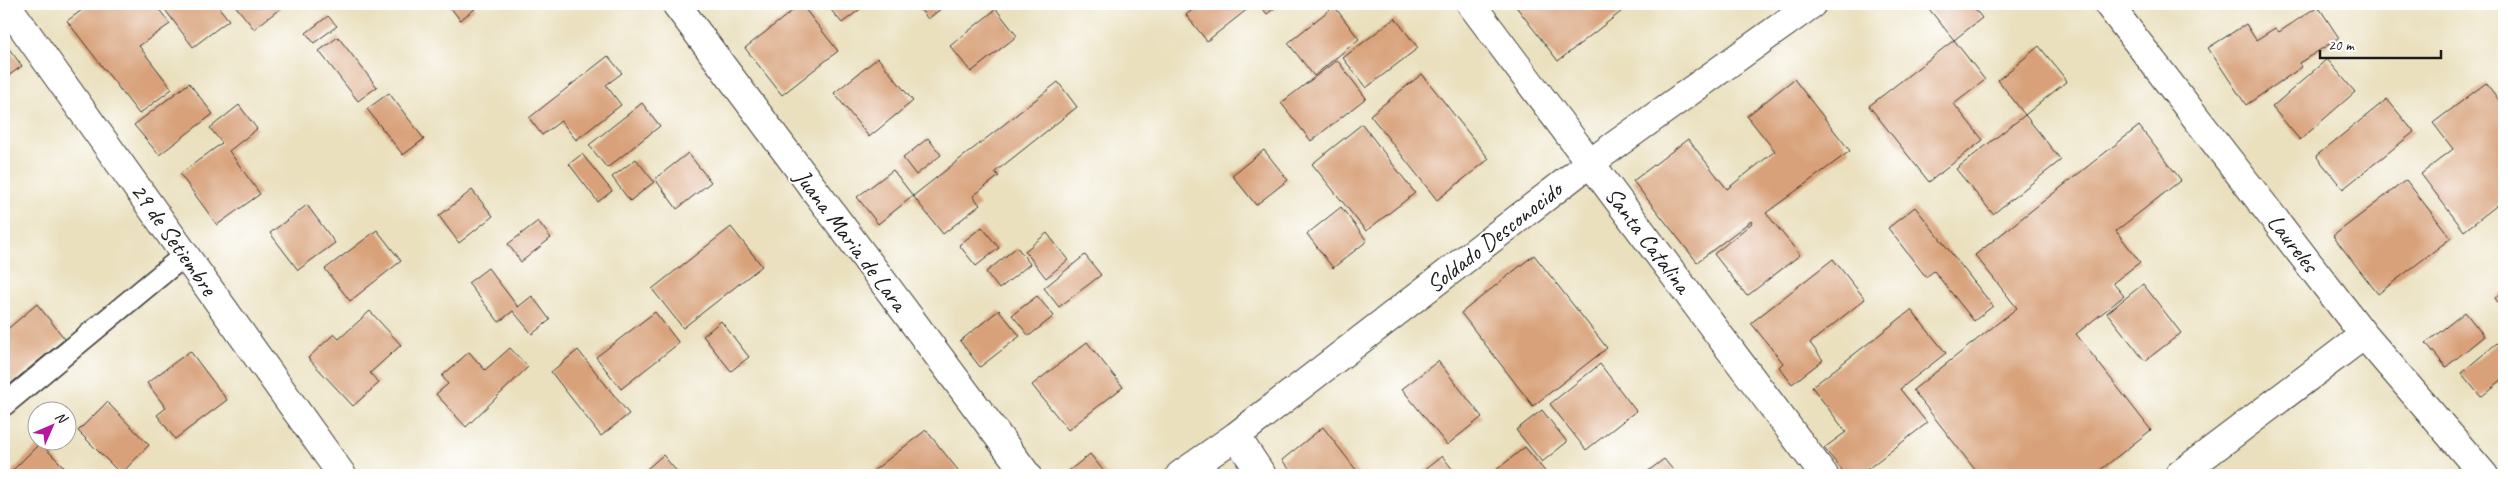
<svg xmlns="http://www.w3.org/2000/svg" width="2508" height="479" font-family="Caveat,sans-serif">
<style>
.building{fill:#d8a179}
.lines{fill:none;stroke-linecap:round;stroke-linejoin:round}
.service-casing{stroke:#3b3934;stroke-width:24}
.minor-casing{stroke:#3b3934;stroke-width:30}
.service{stroke:#fff;stroke-width:21}
.minor{stroke:#fff;stroke-width:28}
.labels{text-anchor:middle;dominant-baseline:central;stroke-width:4;stroke-linejoin:round;paint-order:stroke}
.street-label{font-size:24px;fill:#1c1c1c;stroke:#fff}
</style>
<rect width="100%" height="100%" fill="#fff"/>
<filter id="ink" filterUnits="userSpaceOnUse"><feTurbulence type="fractalNoise" baseFrequency=".02" numOctaves="2"/><feDisplacementMap in="SourceGraphic" scale="10" xChannelSelector="R" yChannelSelector="G"/><feConvolveMatrix kernelMatrix="1 2 1 2 8 2 1 2 1" color-interpolation-filters="sRGB"/></filter>
<filter id="wash" filterUnits="userSpaceOnUse"><feTurbulence type="fractalNoise" baseFrequency=".0096" numOctaves="4" result="noise"/><feDisplacementMap in="SourceGraphic" scale="20" xChannelSelector="R" yChannelSelector="G"/><feGaussianBlur stdDeviation="1.12" result="paint"/><feColorMatrix in="noise" values="0 0 0 0 0 0 0 0 0 0 0 0 0 0 0 0 0 1.4 0 .05"/><feComposite in="paint" operator="in"/></filter>
<g filter="url(#wash)">
<rect width="100%" height="100%" fill="#eae0be"/>
<g id="blocks">
<path class="building" d="M 90,4 L 155,4 L 170,24 L 139,46 L 172,89 L 139,114 L 67,21 Z
M 168,4 L 216,4 L 229,20 L 193,47 L 163,7 Z
M 234,4 L 286,4 L 254,29 Z
M 448,4 L 471,4 L 475,9 L 460,20 Z
M 801,4 L 838,51 L 782,95 L 745,48 Z
M 826,4 L 867,4 L 842,23 Z
M 916,4 L 947,4 L 928,19 Z
M 1200,4 L 1254,4 L 1207,41 L 1186,15 Z
M 1258,4 L 1280,4 L 1267,14 Z
M 1514,4 L 1616,4 L 1622,11 L 1558,61 Z
M 1925,4 L 1971,4 L 1982,18 L 1954,40 Z
M 1334,6 L 1359,39 L 1314,76 L 1288,43 Z
M 2318,6 L 2339,38 L 2299,63 L 2302,67 L 2246,105 L 2208,48 L 2246,24 L 2256,40 L 2275,28 L 2279,32 Z
M 996,9 L 1017,36 L 971,72 L 950,46 Z
M 328,16 L 337,26 L 314,43 L 306,33 Z
M 1395,18 L 1418,48 L 1366,88 L 1343,58 Z
M 338,37 L 377,87 L 358,101 L 319,51 Z
M 1954,40 L 1985,80 L 1954,104 L 1983,140 L 1929,182 L 1869,106 Z
M 4,42 L 22,66 L 4,79 Z
M 2039,46 L 2067,81 L 2025,115 L 1998,80 Z
M 608,56 L 622,73 L 606,85 L 621,105 L 576,140 L 561,121 L 542,135 L 529,118 Z
M 878,58 L 913,101 L 869,137 L 834,93 Z
M 2327,59 L 2355,92 L 2300,140 L 2272,107 Z
M 1337,60 L 1366,98 L 1311,141 L 1281,103 Z
M 1422,74 L 1489,159 L 1437,200 L 1370,115 Z
M 1794,79 L 1850,151 L 1766,213 L 1800,255 L 1747,296 L 1714,254 L 1752,223 L 1751,221 L 1697,262 L 1633,181 L 1688,139 L 1727,189 L 1775,151 L 1747,116 Z
M 1058,82 L 1077,107 L 995,172 L 999,176 L 973,196 L 980,205 L 943,234 L 913,196 L 878,224 L 857,197 L 893,170 L 913,196 Z
M 189,83 L 213,114 L 159,155 L 134,125 Z
M 2486,83 L 2504,107 L 2504,200 L 2464,231 L 2421,174 L 2453,149 L 2433,123 Z
M 389,93 L 424,139 L 403,155 L 367,109 Z
M 2387,99 L 2414,132 L 2343,189 L 2316,156 Z
M 642,103 L 660,126 L 607,168 L 589,145 Z
M 239,105 L 257,129 L 229,151 L 260,194 L 217,225 L 180,174 L 222,143 L 210,128 Z
M 2025,115 L 2061,160 L 1993,214 L 1956,169 Z
M 1362,124 L 1415,193 L 1366,231 L 1312,164 Z
M 2139,126 L 2181,180 L 2116,231 L 2140,262 L 2113,283 L 2124,296 L 2076,334 L 2151,430 L 2094,475 L 1979,475 L 1913,390 L 2017,308 L 1975,255 Z
M 928,138 L 941,155 L 916,175 L 903,158 Z
M 1264,150 L 1288,180 L 1256,205 L 1232,175 Z
M 688,153 L 711,182 L 677,209 L 655,179 Z
M 582,154 L 612,191 L 598,202 L 569,164 Z
M 636,159 L 654,182 L 630,201 L 612,177 Z
M 2406,180 L 2451,238 L 2378,294 L 2333,236 Z
M 472,190 L 493,216 L 459,243 L 439,216 Z
M 307,205 L 335,243 L 298,270 L 270,233 Z
M 1341,207 L 1367,241 L 1333,268 L 1307,234 Z
M 1915,207 L 1993,306 L 1974,321 L 1934,271 L 1926,277 L 1888,228 Z
M 538,221 L 551,238 L 521,262 L 508,244 Z
M 731,227 L 762,266 L 683,328 L 652,289 Z
M 982,227 L 999,248 L 976,266 L 959,245 Z
M 377,230 L 401,261 L 350,301 L 325,269 Z
M 1047,233 L 1068,260 L 1046,278 L 1025,251 Z
M 1017,247 L 1030,264 L 999,289 L 986,272 Z
M 1085,255 L 1101,275 L 1059,307 L 1044,288 Z
M 1534,255 L 1607,348 L 1533,406 L 1461,313 Z
M 1833,259 L 1865,299 L 1810,343 L 1823,360 L 1792,384 L 1779,367 L 1783,363 L 1751,323 Z
M 488,268 L 518,307 L 532,296 L 550,320 L 532,334 L 513,311 L 499,322 L 468,283 Z
M 2143,284 L 2181,333 L 2145,361 L 2107,313 Z
M 2504,291 L 2504,312 L 2495,298 Z
M 1037,296 L 1054,316 L 1029,336 L 1012,315 Z
M 37,304 L 65,339 L 4,389 L 4,332 Z
M 999,310 L 1020,336 L 980,367 L 960,341 Z
M 1911,310 L 1946,353 L 1900,389 L 1927,423 L 1860,475 L 1846,475 L 1824,448 L 1846,432 L 1812,387 Z
M 370,311 L 401,345 L 370,373 L 379,383 L 353,406 L 308,358 L 334,334 L 339,339 Z
M 655,312 L 679,343 L 621,389 L 596,357 Z
M 2465,312 L 2484,336 L 2446,367 L 2426,343 Z
M 721,321 L 749,357 L 731,371 L 703,336 Z
M 2503,338 L 2504,378 L 2481,397 L 2461,373 Z
M 1087,342 L 1123,387 L 1068,430 L 1032,385 Z
M 510,348 L 528,367 L 466,427 L 436,394 L 448,384 L 442,376 L 469,352 L 485,370 Z
M 578,350 L 629,414 L 601,436 L 551,372 Z
M 190,351 L 227,400 L 175,439 L 157,415 L 166,408 L 147,383 Z
M 1438,361 L 1482,417 L 1447,445 L 1402,389 Z
M 1600,364 L 1636,411 L 1586,450 L 1550,404 Z
M 107,402 L 149,445 L 121,474 L 78,431 Z
M 1542,410 L 1567,442 L 1542,462 L 1516,430 Z
M 1323,427 L 1360,475 L 1294,475 L 1282,460 Z
M 926,430 L 962,475 L 877,475 L 873,471 Z
M 40,443 L 72,475 L 8,475 Z
M 1525,447 L 1548,475 L 1490,475 Z
M 1090,454 L 1107,475 L 1074,475 L 1070,470 Z
M 663,455 L 678,473 L 675,475 L 640,475 Z
M 1442,456 L 1457,475 L 1418,475 Z
M 1664,459 L 1677,475 L 1643,475 Z"/>
</g>
</g>
<g filter="url(#ink)">
<use href="#blocks" fill-opacity="0" stroke="#3b3934" stroke-width="1"/>
<g class="lines">
<g class="service-casing">
<path id="service" d="M 4,405 L 186,254"/>
</g>
<g class="minor-casing">
<path id="minor" d="M 6,4 L 342,475
M 676,4 L 1027,475
M 1471,4 L 1824,475
M 2108,4 L 2364,335 L 2484,475
M 1236,436 L 1262,475
M 1180,475 L 1236,436 L 1590,163 L 1812,4
M 2179,475 L 2364,335"/>
</g>
<use href="#service" class="service"/>
<use href="#minor" class="minor"/>
</g>
</g>
<g class="labels">
<g class="street-label">
<text transform="translate(1494 237) rotate(-38)">Soldado Desconocido</text>
<text transform="translate(174 239) rotate(55)">29 de Setiembre</text>
<text transform="translate(851 240) rotate(53)">Juana Maria de Lara</text>
<text transform="translate(1648 240) rotate(53)">Santa Catalina</text>
<text transform="translate(2293 243) rotate(52)">Laureles</text>
</g>
</g>
<rect width="2508" height="479" fill="none" stroke="#fff" stroke-width="20"/>
<g transform="translate(52 426) rotate(45)"><circle r="24" fill="#ffffff" stroke="#a4a4a4"/>
<path d="M0-4L9 19L0 12L-9 19Z" fill="#b5179e"/>
<text y="-8" font-size="14" font-weight="bold" text-anchor="middle" fill="#1c1c1c">N</text>
</g>
<path d="M2320 50v8h121v-8" fill="none" stroke="#1c1c1c" stroke-width="2.5"/>
<text x="2328" y="50" font-size="15" fill="#1c1c1c" stroke="#ffffff" stroke-width="4" paint-order="stroke">20 m</text>
</svg>
